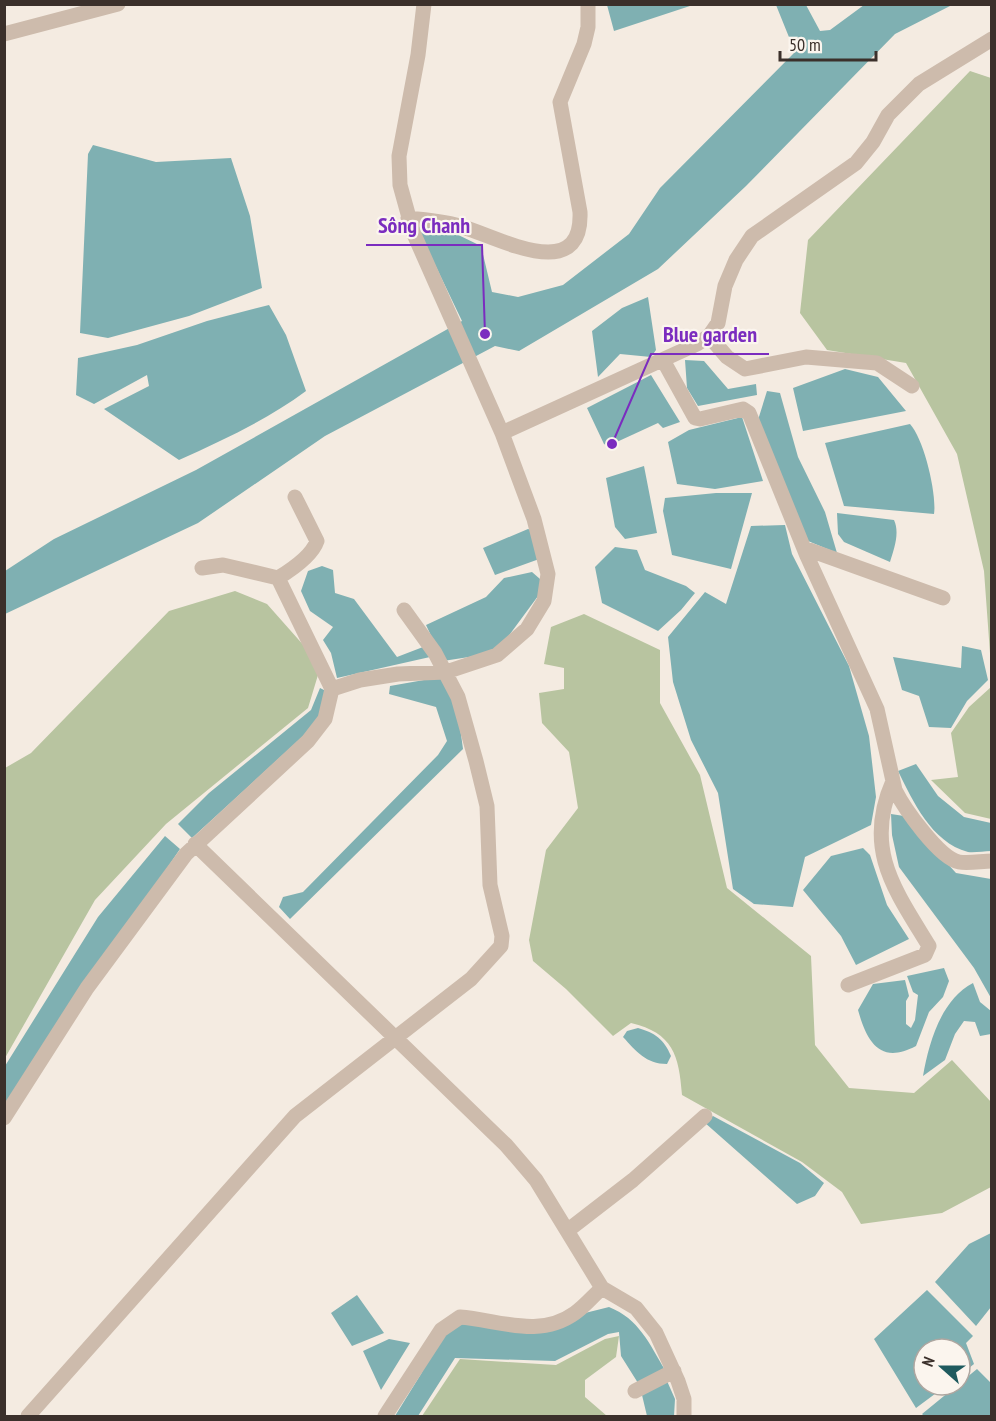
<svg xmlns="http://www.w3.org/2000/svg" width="996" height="1421" font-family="'PT Sans Narrow',sans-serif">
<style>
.green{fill:#b8c4a0}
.water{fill:#7fb0b2}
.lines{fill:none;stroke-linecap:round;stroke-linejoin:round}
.minor{stroke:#cdbbac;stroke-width:15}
.leader{fill:none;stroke:#7b2cbf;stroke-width:2}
.callout-dot{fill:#7b2cbf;stroke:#fbf5ee;stroke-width:2}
.callout-label{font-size:22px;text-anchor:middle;font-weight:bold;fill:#7b2cbf;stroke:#fbf5ee;stroke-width:4.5;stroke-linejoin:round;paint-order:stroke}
</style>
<rect width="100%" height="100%" fill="#f4ebe1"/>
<path class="green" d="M 970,71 L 991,78 L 991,667 L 984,571 L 957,454 L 906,363 L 827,350 L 800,313 L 808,240 Z
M 235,591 L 267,604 L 321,665 L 308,708 L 166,824 L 95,900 L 5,1058 L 5,768 L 31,753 L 169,611 Z
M 584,614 L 660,650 L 660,703 L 700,775 L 727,888 L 811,956 L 815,1045 L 849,1088 L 914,1093 L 952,1060 L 991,1102 L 991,1187 L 942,1213 L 861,1224 L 842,1192 L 802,1162 L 682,1095 C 679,1055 673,1033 631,1023 L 613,1036 L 566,989 L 533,961 L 529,940 L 546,850 L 578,808 L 569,752 L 542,723 L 539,693 L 564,689 L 564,668 L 544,664 L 551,627 Z
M 991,687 L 991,819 L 965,813 L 931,780 L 958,777 L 951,733 L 969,707 Z
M 619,1336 L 616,1357 L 585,1380 L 585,1397 L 607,1416 L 422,1416 L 460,1359 L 556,1365 L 605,1339 Z"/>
<path class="water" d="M 607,5 L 607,4 L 693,5 L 614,31 Z
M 776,5 L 806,5 L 820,31 L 830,30 L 864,5 L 952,5 L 895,34 L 746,186 L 658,269 L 519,351 L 495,346 L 325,436 L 198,523 L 5,614 L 5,571 L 54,539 L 196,470 L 462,321 L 416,225 L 446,229 L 481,246 L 492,292 L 518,297 L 563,285 L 629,234 L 660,188 L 795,52 Z
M 93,145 L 156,162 L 231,158 L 250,216 L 262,288 L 189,316 L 108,338 L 80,333 L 88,154 Z
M 648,297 L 656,350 L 651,357 L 620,354 L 598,377 L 592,331 L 622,308 Z
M 269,305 L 286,335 L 306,391 C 267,420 223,440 179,460 L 104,409 L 149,386 L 147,375 L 94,404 L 76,395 L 78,358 L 137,345 L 207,321 Z
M 685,360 L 704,361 L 728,389 L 756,384 L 757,395 L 698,406 L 687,388 Z
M 845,369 L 878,377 L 906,411 L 803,431 L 793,388 Z
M 651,375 L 680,422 L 663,428 L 658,423 L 608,446 L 604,444 L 587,408 Z
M 767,391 L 780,393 L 798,457 L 825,512 L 837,553 L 808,541 L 758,420 Z
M 742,417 L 763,481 L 715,489 L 677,484 L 668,442 L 689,430 Z
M 910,424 C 924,439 937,494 934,514 L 844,506 L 825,443 Z
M 644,466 L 657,533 L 625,539 L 615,527 L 606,478 Z
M 716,493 L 752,493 L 731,569 L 672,555 L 663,511 L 665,498 Z
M 837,513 L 894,520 C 900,533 894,549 890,562 L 844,542 L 838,534 Z
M 785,525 L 792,554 L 849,666 L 869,736 L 876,797 L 871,825 L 805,857 L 793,907 L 754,904 L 733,889 L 718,793 L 691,740 L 673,682 L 668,637 L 705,592 L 726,604 L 751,526 Z
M 528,529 L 533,531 L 542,558 L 495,575 L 483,548 Z
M 615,547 L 637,550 L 645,570 L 686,586 L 695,593 L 681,610 L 658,631 L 602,603 L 595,567 Z
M 322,566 L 333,570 L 335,593 L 354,599 L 397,657 L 423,647 L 430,657 L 337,678 L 331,653 L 323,640 L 333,627 L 310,611 L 301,591 L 308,571 Z
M 532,572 L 540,579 L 541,592 L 502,645 L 482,655 L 443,661 L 426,625 L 486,597 L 504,578 Z
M 962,646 L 981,650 L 988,680 L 967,701 L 951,728 L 929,727 L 919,696 L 902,690 L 893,657 L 961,668 Z
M 441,677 L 457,705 L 463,749 L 290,919 L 279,907 L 283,897 L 303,892 L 438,755 L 447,741 L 436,707 L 389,694 L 390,686 Z
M 320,688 L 326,691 L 325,708 L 311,729 L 192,838 L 178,824 L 209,793 L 311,710 Z
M 916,764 L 938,796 L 964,817 L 991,823 L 991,851 C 984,851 974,853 968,852 C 931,842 913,801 898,771 Z
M 891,814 L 904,816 L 956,873 L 991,879 L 991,998 L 974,968 L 899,867 L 892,835 Z
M 165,836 L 180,849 L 5,1108 L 5,1066 L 98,917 Z
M 863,848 L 870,855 L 887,905 L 909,939 L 856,965 L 841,936 L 803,890 L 831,856 Z
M 944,968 L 949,981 L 943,997 L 929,1012 L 916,1046 C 880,1065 867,1042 858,1010 L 873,984 L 905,980 L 909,996 L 906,1001 L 906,1024 L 911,1028 L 915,1020 L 918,995 L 913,992 L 907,976 Z
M 973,983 L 980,1002 L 991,1011 L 991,1034 L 980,1036 L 975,1022 L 964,1021 L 955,1034 L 945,1060 L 923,1076 C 929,1042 941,1000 973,983 Z
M 638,1028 C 655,1033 664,1039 671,1056 L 667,1064 C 646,1064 636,1051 623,1037 L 627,1031 Z
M 713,1116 L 800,1163 L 824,1183 L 815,1196 L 797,1204 L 704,1122 Z
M 991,1233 L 991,1307 L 976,1326 L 935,1282 L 969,1244 Z
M 927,1290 L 973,1336 L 966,1343 L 974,1364 L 960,1375 L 960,1349 L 924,1349 L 924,1385 L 947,1385 L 916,1408 L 874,1339 Z
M 357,1295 L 384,1333 L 352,1346 L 331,1313 Z
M 609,1307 C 639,1319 649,1343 665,1370 L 638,1383 L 621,1356 L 619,1332 L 608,1334 L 555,1361 L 455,1358 L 418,1416 L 395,1416 L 421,1374 L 437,1341 L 456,1324 C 506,1327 562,1320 609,1307 Z
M 389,1339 L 410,1343 L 381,1390 L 363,1351 Z
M 977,1369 L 991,1383 L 991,1416 L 924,1416 L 922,1414 Z
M 667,1381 L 675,1399 L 674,1416 L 647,1416 L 642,1395 Z"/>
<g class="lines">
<path class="minor" d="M 4,34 L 118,4
M 408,218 C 427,220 446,221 463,227 C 499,238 583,285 580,212 L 560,102 L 584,44 L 588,27 L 588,4
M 709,336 L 727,357 L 745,369 L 806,357 L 877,363 L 912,386
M 663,360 L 695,418 L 700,419 L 743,409 L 749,413 L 807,556 L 877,709 L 895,790 C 904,808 939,858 959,862 C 968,864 982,861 992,861
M 502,433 L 697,344 L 709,336 L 718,323 L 725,286 L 736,260 L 752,236 L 856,163 L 873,142 L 888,115 L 919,84 L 992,39
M 804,548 L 943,598
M 202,568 L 223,565 L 278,578 C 291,570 312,556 317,541 L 295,497
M 332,689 L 360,680 L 398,674 L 446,672 L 497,655 L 527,629 L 544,601 L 548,574 L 534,519 L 502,433 L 413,232 L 400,185 L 399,156 L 418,55 L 424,4
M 195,844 L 506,1145 L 536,1180 L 602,1288 L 636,1308 L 656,1333 L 678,1381 L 684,1399 L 684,1416
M 848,985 L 925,955 L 929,946 C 895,890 863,849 893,781
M 4,1118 L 87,988 L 186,854 L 308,741 L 325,719 L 332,689 L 278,578
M 567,1231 L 633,1180 L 705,1116
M 635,1391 L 674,1371
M 28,1416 L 295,1116 L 471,979 L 501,946 L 502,936 L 490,885 L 487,806 L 476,761 L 458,697 L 435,653 L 404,610
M 385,1416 L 441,1330 L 460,1317 C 499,1320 539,1339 575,1313 C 585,1306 593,1296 602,1288"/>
</g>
<path class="leader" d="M485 334L482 245H366M612 444L651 354H769"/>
<g class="callout-dot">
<circle cx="485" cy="334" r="6"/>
<circle cx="612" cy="444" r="6"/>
</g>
<g class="callout-label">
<text x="424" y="233">Sông Chanh</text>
<text x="710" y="342">Blue garden</text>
</g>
<rect width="996" height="1421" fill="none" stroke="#3b302b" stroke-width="12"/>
<g transform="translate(942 1367) rotate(291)"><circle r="28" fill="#fbf5ee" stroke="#aea6a0" stroke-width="1.5"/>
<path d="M0-4.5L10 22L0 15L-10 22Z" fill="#1f5a5e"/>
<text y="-9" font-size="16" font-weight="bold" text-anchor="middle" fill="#3b302b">N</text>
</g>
<path d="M780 51v9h96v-9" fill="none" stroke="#3b302b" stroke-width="3"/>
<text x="789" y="51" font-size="18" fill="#3b302b" stroke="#fbf5ee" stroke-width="4.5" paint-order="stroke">50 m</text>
</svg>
